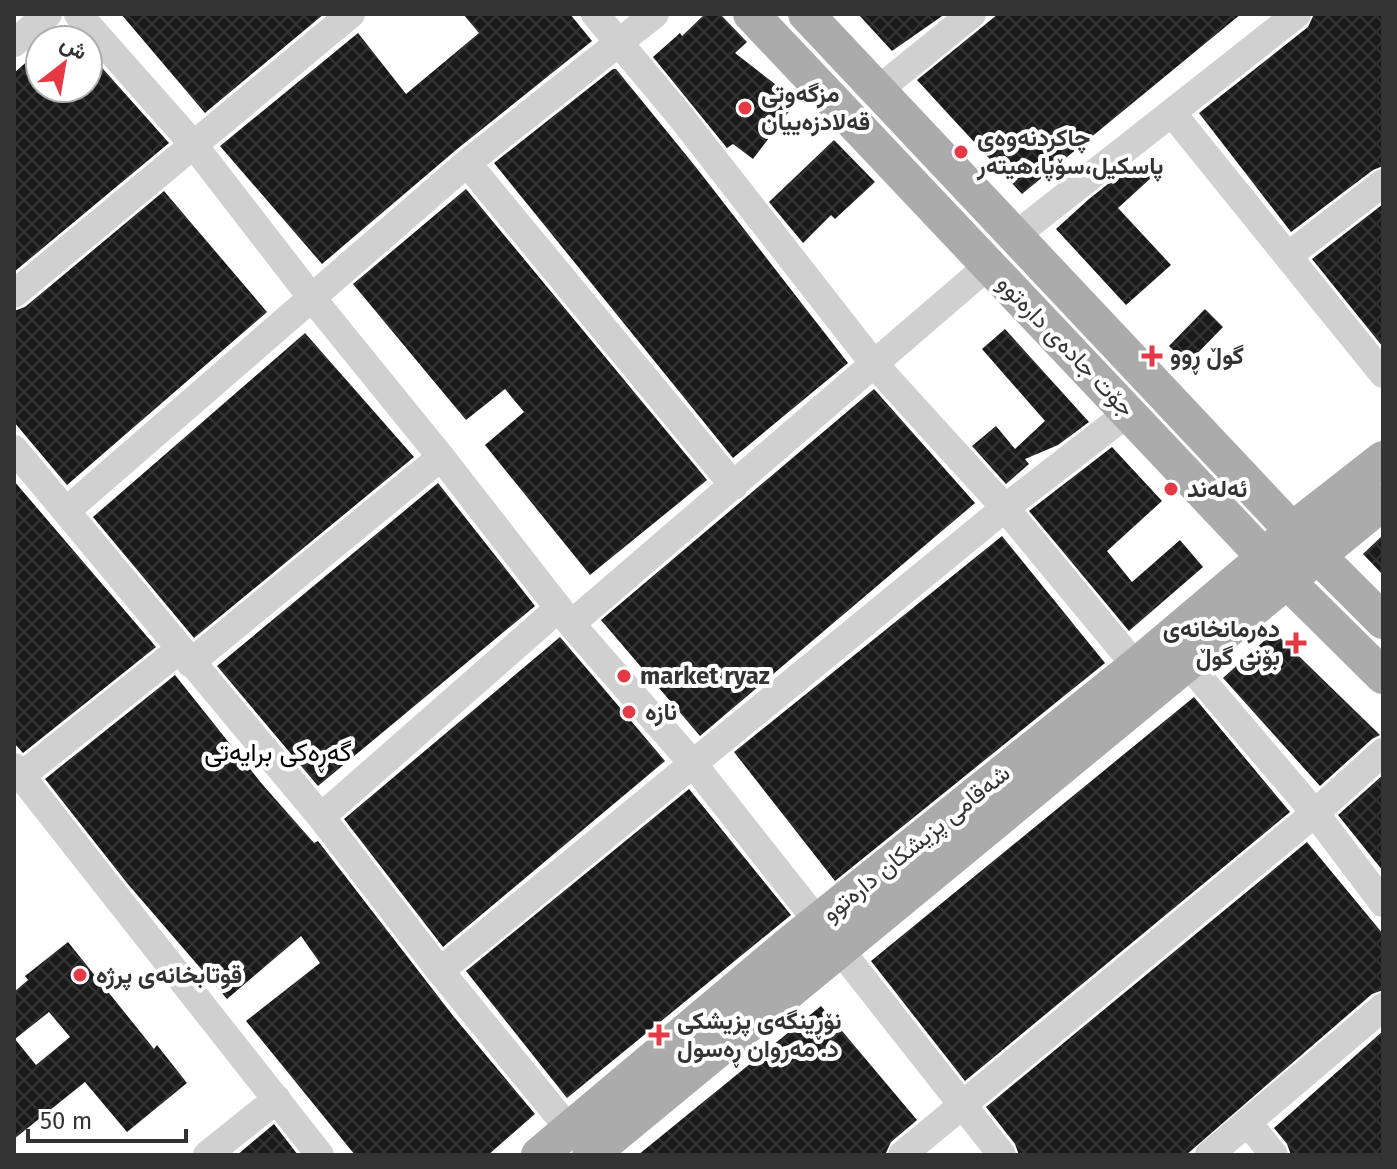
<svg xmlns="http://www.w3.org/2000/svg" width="1397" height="1169" font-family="'Fira Sans',Vazirmatn,sans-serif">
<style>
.building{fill:url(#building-cross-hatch);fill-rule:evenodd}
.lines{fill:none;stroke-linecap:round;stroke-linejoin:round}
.minor{stroke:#d0d0d0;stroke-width:28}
.major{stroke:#ababab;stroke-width:36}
.poi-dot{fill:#e63946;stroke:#fff;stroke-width:3}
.labels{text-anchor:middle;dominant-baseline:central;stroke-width:8;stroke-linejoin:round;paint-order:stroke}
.poi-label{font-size:24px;font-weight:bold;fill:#333;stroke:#fff;text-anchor:start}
.street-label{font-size:24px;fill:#333;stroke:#fff}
.neighbourhood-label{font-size:26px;fill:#000;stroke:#fff}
</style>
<defs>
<pattern id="building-cross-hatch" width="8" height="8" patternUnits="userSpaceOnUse" patternTransform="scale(2)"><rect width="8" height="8" fill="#1a1a1a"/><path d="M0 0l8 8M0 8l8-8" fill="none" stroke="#333"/></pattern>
</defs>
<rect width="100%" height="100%" fill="#fff"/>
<path class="building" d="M 121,14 L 324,14 L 205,113 Z
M 463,14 L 570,14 L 592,41 L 456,150 L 322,264 L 220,146 L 358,33 L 406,94 L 479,33 Z
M 705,14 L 720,14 L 747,42 L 735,53 L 797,101 L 753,159 L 733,144 L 727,148 L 653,57 L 680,33 L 682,36 Z
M 858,14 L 945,14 L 892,51 Z
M 998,14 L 1241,14 L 1022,194 L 917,80 Z
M 1314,14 L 1383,14 L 1383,166 L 1373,170 L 1291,232 L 1199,113 L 1308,27 Z
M 40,50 L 40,88 L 88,88 L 88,52 L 169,143 L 14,272 L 14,73 Z
M 613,69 L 616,69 L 695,166 L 848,363 L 733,458 L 494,163 Z
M 834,140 L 875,182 L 835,219 L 831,215 L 803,243 L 769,202 Z
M 1136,162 L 1151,178 L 1118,208 L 1171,265 L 1126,305 L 1056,229 L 1089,199 Z
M 466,189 L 707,480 L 590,575 L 485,445 L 524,412 L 505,389 L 466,420 L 353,284 Z
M 164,191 L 267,312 L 67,485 L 14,422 L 14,311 L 25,307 Z
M 1383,204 L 1383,347 L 1312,259 Z
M 1205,309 L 1223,327 L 1187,364 L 1169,346 Z
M 1005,329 L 1089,422 L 1058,445 L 1025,459 L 1029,464 L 1006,484 L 972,446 L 996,426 L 1015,449 L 1045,421 L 982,349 Z
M 305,333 L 414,457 L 194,638 L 93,517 Z
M 874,389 L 975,503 L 700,736 L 601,620 Z
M 1112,447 L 1162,501 L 1107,551 L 1132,582 L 1180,540 L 1203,567 L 1129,631 L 1029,511 Z
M 14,481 L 156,647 L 23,753 L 14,743 Z
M 438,483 L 535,606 L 318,786 L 217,666 Z
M 1383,535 L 1383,575 L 1363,554 Z
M 1002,536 L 1105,663 L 835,881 L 734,752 Z
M 1274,632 L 1380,735 L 1372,739 L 1320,786 L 1223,678 Z
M 560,637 L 665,761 L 443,947 L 344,819 Z
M 175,675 L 262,784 L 314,843 L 318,841 L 454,1017 L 535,1114 L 488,1155 L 355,1155 L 246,1021 L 320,963 L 301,936 L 227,999 L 127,883 L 45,779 Z
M 1194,697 L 1290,812 L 965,1081 L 871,961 Z
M 1383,775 L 1383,871 L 1338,815 Z
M 689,789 L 791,915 L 567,1098 L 466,971 Z
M 1307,842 L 1383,934 L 1383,990 L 1372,994 L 1186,1155 L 1019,1155 L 1015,1144 L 986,1107 Z
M 68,942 L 154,1049 L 157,1045 L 187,1083 L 127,1132 L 85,1082 L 14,1139 L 14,992 L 28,980 L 25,976 ZM 49,1012 L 70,1037 L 36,1065 L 15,1039 Z
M 821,1006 L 917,1120 L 891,1142 L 885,1155 L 638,1155 Z
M 1383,1031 L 1383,1155 L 1291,1155 L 1287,1144 L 1274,1128 Z
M 274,1124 L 298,1155 L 237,1155 Z"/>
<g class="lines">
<path class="minor" d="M 78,14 L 193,144 L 312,298 L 441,457 L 571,624 L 694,765 L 1002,1155
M 595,14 L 681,117 L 874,364 L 1005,508 L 1136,666
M 14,43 L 48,14
M 878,90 L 972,14
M 1172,113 L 1383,374
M 467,163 L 734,486
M 1016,235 L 1297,14
M 1289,255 L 1383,183
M 14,294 L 351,14
M 14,449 L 321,817 L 440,971 L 570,1130
M 66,511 L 467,163 L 655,14
M 571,624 L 989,265
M 190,663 L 441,457
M 1187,663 L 1315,813 L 1383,903
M 14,767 L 320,1155
M 21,776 L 179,650
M 321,817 L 559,608
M 440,971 L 1005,508 L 1129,412
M 1248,1123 L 1274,1155
M 207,1155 L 277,1099
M 902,1155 L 1315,813 L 1383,752
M 1209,1155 L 1383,1007"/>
<path class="major" d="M 751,14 L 1287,581 L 1383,676
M 806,14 L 1292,530 L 1383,621
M 539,1155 L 792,942 L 1136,666 L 1265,557 L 1292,530 L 1383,459
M 590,1155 L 1383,502"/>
</g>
<g class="poi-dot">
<circle cx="745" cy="108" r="8"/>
<circle cx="961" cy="152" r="8"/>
<path d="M1148 344h8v8h8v8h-8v8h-8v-8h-8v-8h8z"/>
<circle cx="1171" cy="489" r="8"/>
<path d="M1292 631h8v8h8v8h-8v8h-8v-8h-8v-8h8z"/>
<circle cx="624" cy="676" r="8"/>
<circle cx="629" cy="712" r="8"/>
<circle cx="80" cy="975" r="8"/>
<path d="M655 1023h8v8h8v8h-8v8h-8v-8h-8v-8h8z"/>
</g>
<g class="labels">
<g class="poi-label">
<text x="761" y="94">مزگەوتی<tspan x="761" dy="28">قەلادزەییان</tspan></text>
<text x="977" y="138">چاکردنەوەی<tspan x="977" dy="28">پاسکیل،سۆپا،هیتەر</tspan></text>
<text x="1170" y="356">گوڵ ڕوو</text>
<text x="1187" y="489">ئەلەند</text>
<text x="1280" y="629" text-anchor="end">دەرمانخانەی<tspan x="1280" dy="28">بۆنی گوڵ</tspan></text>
<text x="640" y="676">market ryaz</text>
<text x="645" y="712">نازە</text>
<text x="96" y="975">قوتابخانەی پرژە</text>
<text x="677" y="1021">نۆڕینگەی پزیشکی<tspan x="677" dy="28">د. مەروان ڕەسول</tspan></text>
</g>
<g class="street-label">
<text transform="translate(1066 346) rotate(46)">جۆت جادەی دارەتوو</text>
<text transform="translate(916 843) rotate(-39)">شەقامی پزیشکان دارەتوو</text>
</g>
<g class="neighbourhood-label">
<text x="278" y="752">گەڕەکی برایەتی</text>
</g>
</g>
<rect width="1397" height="1169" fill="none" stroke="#333333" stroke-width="32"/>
<g transform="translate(64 64) rotate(31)"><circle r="38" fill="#ffffff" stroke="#adadad" stroke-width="2"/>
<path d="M0-6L14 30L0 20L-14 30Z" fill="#e63946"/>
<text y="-12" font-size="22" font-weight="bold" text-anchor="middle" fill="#333333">ش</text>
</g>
<path d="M28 1129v12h158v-12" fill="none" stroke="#333333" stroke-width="4"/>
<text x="40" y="1129" font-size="24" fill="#333333" stroke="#ffffff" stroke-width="6" paint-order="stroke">50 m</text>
</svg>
